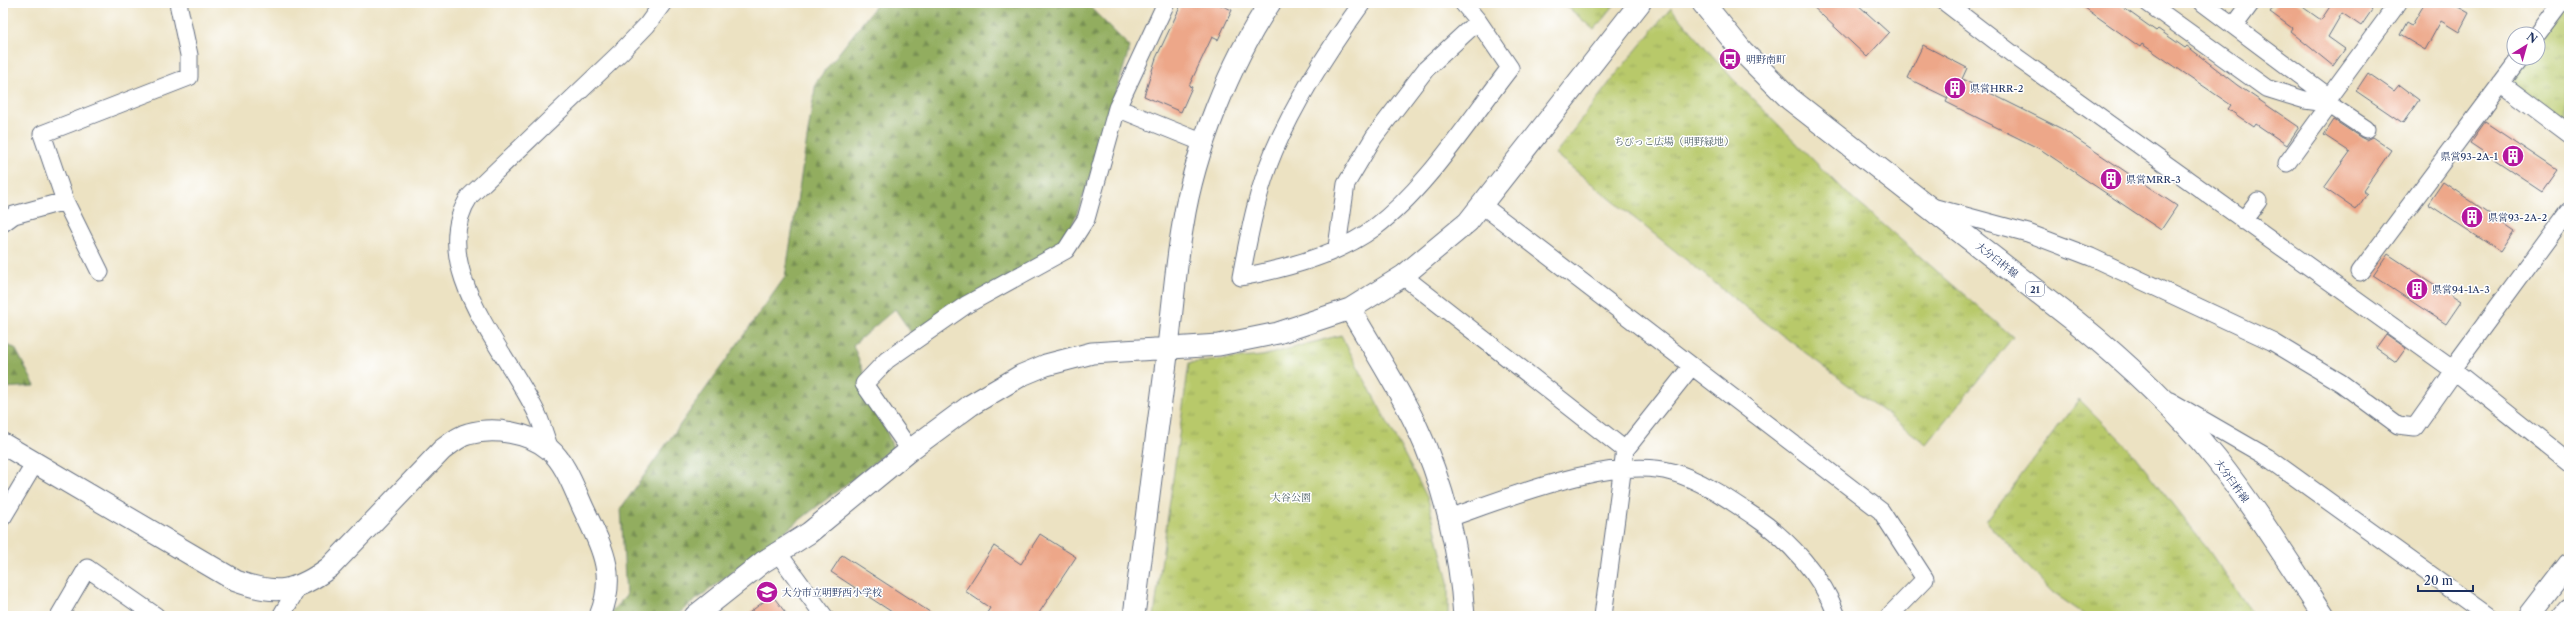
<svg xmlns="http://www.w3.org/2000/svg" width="2572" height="619" font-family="'Libre Caslon Text','Noto Serif JP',serif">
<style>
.grass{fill:url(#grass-tufts);stroke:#6a7c64}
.forest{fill:url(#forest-firs);stroke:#566e5e}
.building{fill:#eda789}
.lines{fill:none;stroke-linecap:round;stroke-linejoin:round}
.minor-casing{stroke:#646e81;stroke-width:19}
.tertiary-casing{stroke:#646e81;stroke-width:23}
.primary-casing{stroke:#646e81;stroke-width:24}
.minor{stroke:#fff;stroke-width:17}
.tertiary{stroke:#fff;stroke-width:21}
.primary{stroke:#fff;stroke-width:22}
.labels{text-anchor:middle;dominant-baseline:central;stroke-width:3;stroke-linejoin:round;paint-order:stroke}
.shield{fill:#fff;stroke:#5f6d8e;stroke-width:1}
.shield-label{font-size:9px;font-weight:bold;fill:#1b2f5e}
.poi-label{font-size:10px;fill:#1b2f5e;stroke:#fff;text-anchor:start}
.park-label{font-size:10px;fill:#4a5d62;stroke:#fff}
.street-label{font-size:10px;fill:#1b2f5e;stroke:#fff}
</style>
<defs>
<pattern id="grass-tufts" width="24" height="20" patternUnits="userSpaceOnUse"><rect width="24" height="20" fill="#b8c96b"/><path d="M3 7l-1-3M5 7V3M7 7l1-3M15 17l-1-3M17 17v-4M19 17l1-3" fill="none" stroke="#95a45b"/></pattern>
<pattern id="forest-firs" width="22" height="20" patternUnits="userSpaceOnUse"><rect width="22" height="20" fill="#92ad5f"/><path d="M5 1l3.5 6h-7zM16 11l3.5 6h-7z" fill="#768d52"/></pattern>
</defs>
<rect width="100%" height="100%" fill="#fff"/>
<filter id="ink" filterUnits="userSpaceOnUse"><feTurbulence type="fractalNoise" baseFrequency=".025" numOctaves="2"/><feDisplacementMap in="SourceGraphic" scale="8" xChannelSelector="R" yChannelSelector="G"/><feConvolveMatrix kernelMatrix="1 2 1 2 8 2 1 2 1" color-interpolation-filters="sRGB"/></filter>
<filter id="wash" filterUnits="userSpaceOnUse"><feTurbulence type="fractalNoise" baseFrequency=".012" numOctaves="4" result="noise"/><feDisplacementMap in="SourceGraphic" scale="16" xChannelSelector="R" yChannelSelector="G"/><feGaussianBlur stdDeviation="0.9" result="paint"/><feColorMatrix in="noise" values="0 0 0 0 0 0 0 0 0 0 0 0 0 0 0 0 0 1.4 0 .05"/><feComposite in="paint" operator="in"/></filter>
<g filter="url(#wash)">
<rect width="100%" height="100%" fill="#ece2c2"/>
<path class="grass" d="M 1563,3 L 1616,3 L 1594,30 Z
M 2569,4 L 2569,130 L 2512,81 L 2529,58 L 2538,58 L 2538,45 Z
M 1671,8 L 1732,78 L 1841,188 L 2013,337 L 1926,444 L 1737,301 L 1555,154 L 1613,78 Z
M 1341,335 L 1428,499 L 1448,582 L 1448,616 L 1154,616 L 1189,363 L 1262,356 Z
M 2079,399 L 2130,450 L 2209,551 L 2254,616 L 2087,616 L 2052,592 L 1986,522 Z"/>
<path class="forest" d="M 878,3 L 1086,3 L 1130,47 L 1085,192 L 1064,246 L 914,337 L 895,309 L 853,345 L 893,448 L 675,616 L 607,616 L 626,596 L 621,508 L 785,277 L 816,82 Z
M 3,344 L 15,348 L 35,386 L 3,388 Z"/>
<g id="blocks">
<path class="building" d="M 1182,3 L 1216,3 L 1232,10 L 1218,40 L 1212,37 L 1189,86 L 1192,87 L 1181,112 L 1144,96 L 1156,58 Z
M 1809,3 L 1856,3 L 1889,33 L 1867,57 Z
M 2078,3 L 2117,3 L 2156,31 L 2158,29 L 2185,48 L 2187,46 L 2237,85 L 2299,127 L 2287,145 L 2256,124 L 2254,127 L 2228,109 L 2231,105 L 2142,44 L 2140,47 Z
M 2277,3 L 2297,3 L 2321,20 L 2331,5 L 2327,3 L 2362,3 L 2372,10 L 2361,26 L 2342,13 L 2328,37 L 2345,49 L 2333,66 L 2290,31 L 2292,28 L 2270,12 Z
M 2425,3 L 2451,3 L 2469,13 L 2459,32 L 2441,21 L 2425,50 L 2400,35 L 2407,22 L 2412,25 Z
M 1923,45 L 1967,68 L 1962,79 L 2062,129 L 2177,206 L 2161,230 L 2040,149 L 1946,102 L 1948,98 L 1907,78 Z
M 2368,73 L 2394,91 L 2399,85 L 2419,100 L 2403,123 L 2356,91 Z
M 2334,120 L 2360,137 L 2366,140 L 2372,137 L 2391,150 L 2363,191 L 2367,194 L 2356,210 L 2324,188 L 2350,152 L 2324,135 Z
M 2485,122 L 2557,170 L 2542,191 L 2470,143 Z
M 2443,182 L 2515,231 L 2501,252 L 2428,204 Z
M 2388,254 L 2461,302 L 2446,324 L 2373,276 Z
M 2386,334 L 2406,348 L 2396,362 L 2376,348 Z
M 1040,534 L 1076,557 L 1037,616 L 985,616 L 990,608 L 965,591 L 994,546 L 1021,564 Z
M 842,555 L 936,616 L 898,616 L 831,572 Z
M 772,595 L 788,616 L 745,616 Z"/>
</g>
</g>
<g filter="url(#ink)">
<use href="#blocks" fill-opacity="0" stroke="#646e81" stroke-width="1"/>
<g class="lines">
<g class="minor-casing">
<path id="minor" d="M 1166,3 L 1117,108 L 1204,143
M 1362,3 C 1328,50 1297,98 1274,151 C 1257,191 1249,235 1241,277 C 1284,269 1338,255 1374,228 C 1427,188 1469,120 1510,68 L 1478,21 L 1463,3
M 1946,3 L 2019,59 L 2452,369 L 2569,462
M 2148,3 L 2266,88 L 2305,100 L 2327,103 L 2366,129
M 2203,3 L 2329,97
M 2234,26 L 2251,3
M 2538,34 L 2561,3
M 2501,83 L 2569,134
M 2287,163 L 2325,111 L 2329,97 L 2398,3
M 1482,205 L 1881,511 L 1925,579 L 1889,616
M 1932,207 L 2028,233 L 2091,257 L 2273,342 L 2341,383 L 2398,425 L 2415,427 L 2449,379 L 2452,369 L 2569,210
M 2243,221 L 2258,201
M 3,223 L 14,215 L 65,201
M 1337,247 L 1346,184 L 1374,137 L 1426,69 L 1478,21
M 100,272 L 65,201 L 42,134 L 189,77 L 189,55 L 178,3
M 2360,272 L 2520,58
M 1403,276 L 1625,450
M 2170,401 L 2267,457 L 2488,616
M 550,449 C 546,439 543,428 539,418 C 512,356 423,266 470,196 L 621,52 L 647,25 L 663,3
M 910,450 L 864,384 L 887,360 L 966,305 L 1066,250 L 1086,219 L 1117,108
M 3,517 L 35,463
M 1449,518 C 1507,498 1612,455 1672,472 C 1703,481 1728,499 1755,517 C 1789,540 1823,577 1837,616
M 778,553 L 824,616
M 59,616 L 87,568 L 156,616
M 281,616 L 298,587
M 1603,616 L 1625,450 L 1691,367"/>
</g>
<g class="tertiary-casing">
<path id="tertiary" d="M 1350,309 C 1372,347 1397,385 1416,425 C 1444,484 1460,552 1464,616
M 3,444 L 236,581 C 276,596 297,592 330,567 L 442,450 C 450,444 459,436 468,434 C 494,427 528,432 549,449 C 566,463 575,491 584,510 C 602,548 617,574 600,616
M 695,616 L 763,562 L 809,533 L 910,450 L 971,405 L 1022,375 L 1046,365 L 1092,353 L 1219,345 L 1278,333 L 1350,309 L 1403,276 L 1468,222 L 1640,3
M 1134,616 C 1144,532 1155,447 1166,363 C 1172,317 1175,270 1183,224 C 1194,153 1230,62 1270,3
M 2529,616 L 2569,564
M 2564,616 L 2569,610"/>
</g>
<g class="primary-casing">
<path id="primary" d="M 1703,3 L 1742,51 L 1790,99 L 2075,321 C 2127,363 2174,407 2216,459 C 2255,508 2289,563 2324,616"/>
</g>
<use href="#minor" class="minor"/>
<use href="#tertiary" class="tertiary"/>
<use href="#primary" class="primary"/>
</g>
</g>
<defs>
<g id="bus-disc" transform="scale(1.15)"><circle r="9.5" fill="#b5179e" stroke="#fff"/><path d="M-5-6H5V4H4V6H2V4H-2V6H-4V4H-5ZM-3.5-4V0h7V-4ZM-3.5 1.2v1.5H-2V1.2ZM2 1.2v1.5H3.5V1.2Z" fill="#fff"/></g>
<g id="building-disc" transform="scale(1.15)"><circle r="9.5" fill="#b5179e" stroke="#fff"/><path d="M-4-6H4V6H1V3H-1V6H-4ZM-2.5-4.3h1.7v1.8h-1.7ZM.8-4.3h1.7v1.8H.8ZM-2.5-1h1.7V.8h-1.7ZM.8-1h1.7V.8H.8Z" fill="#fff"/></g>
<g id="school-disc" transform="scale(1.15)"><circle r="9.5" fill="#b5179e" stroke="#fff"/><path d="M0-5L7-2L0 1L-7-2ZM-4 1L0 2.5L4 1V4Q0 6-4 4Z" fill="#fff"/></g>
</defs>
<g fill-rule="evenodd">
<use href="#bus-disc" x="1730" y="59"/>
<use href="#building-disc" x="1955" y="88"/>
<use href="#building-disc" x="2513" y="156"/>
<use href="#building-disc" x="2111" y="179"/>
<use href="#building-disc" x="2472" y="217"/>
<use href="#building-disc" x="2417" y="289"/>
<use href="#school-disc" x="767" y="592"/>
</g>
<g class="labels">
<rect class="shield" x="2026" y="282" width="18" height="14" rx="3"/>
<g class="shield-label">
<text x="2035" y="289">21</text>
</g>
<g class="poi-label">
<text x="1746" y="59">明野南町</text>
<text x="1970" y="88">県営HRR-2</text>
<text x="2498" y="156" text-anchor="end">県営93-2A-1</text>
<text x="2126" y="179">県営MRR-3</text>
<text x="2488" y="217">県営93-2A-2</text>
<text x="2432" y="289">県営94-1A-3</text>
<text x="782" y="592">大分市立明野西小学校</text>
</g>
<g class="park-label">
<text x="1674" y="141">ちびっこ広場（明野緑地）</text>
<text x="1291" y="497">大谷公園</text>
</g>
<g class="street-label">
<text transform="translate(1997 260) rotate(38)">大分臼杵線</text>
<text transform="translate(2232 481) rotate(54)">大分臼杵線</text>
</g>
</g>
<rect width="2572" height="619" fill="none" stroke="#fff" stroke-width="16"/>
<g transform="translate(2526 46) rotate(37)"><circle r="19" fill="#ffffff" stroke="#a4acbf"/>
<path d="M0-3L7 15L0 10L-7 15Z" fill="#b5179e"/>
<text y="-6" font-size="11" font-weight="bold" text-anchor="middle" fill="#1b2f5e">N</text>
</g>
<path d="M2418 585v6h55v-6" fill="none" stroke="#1b2f5e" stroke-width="2"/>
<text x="2424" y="585" font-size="12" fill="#1b2f5e" stroke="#ffffff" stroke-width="3" paint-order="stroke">20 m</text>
</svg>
